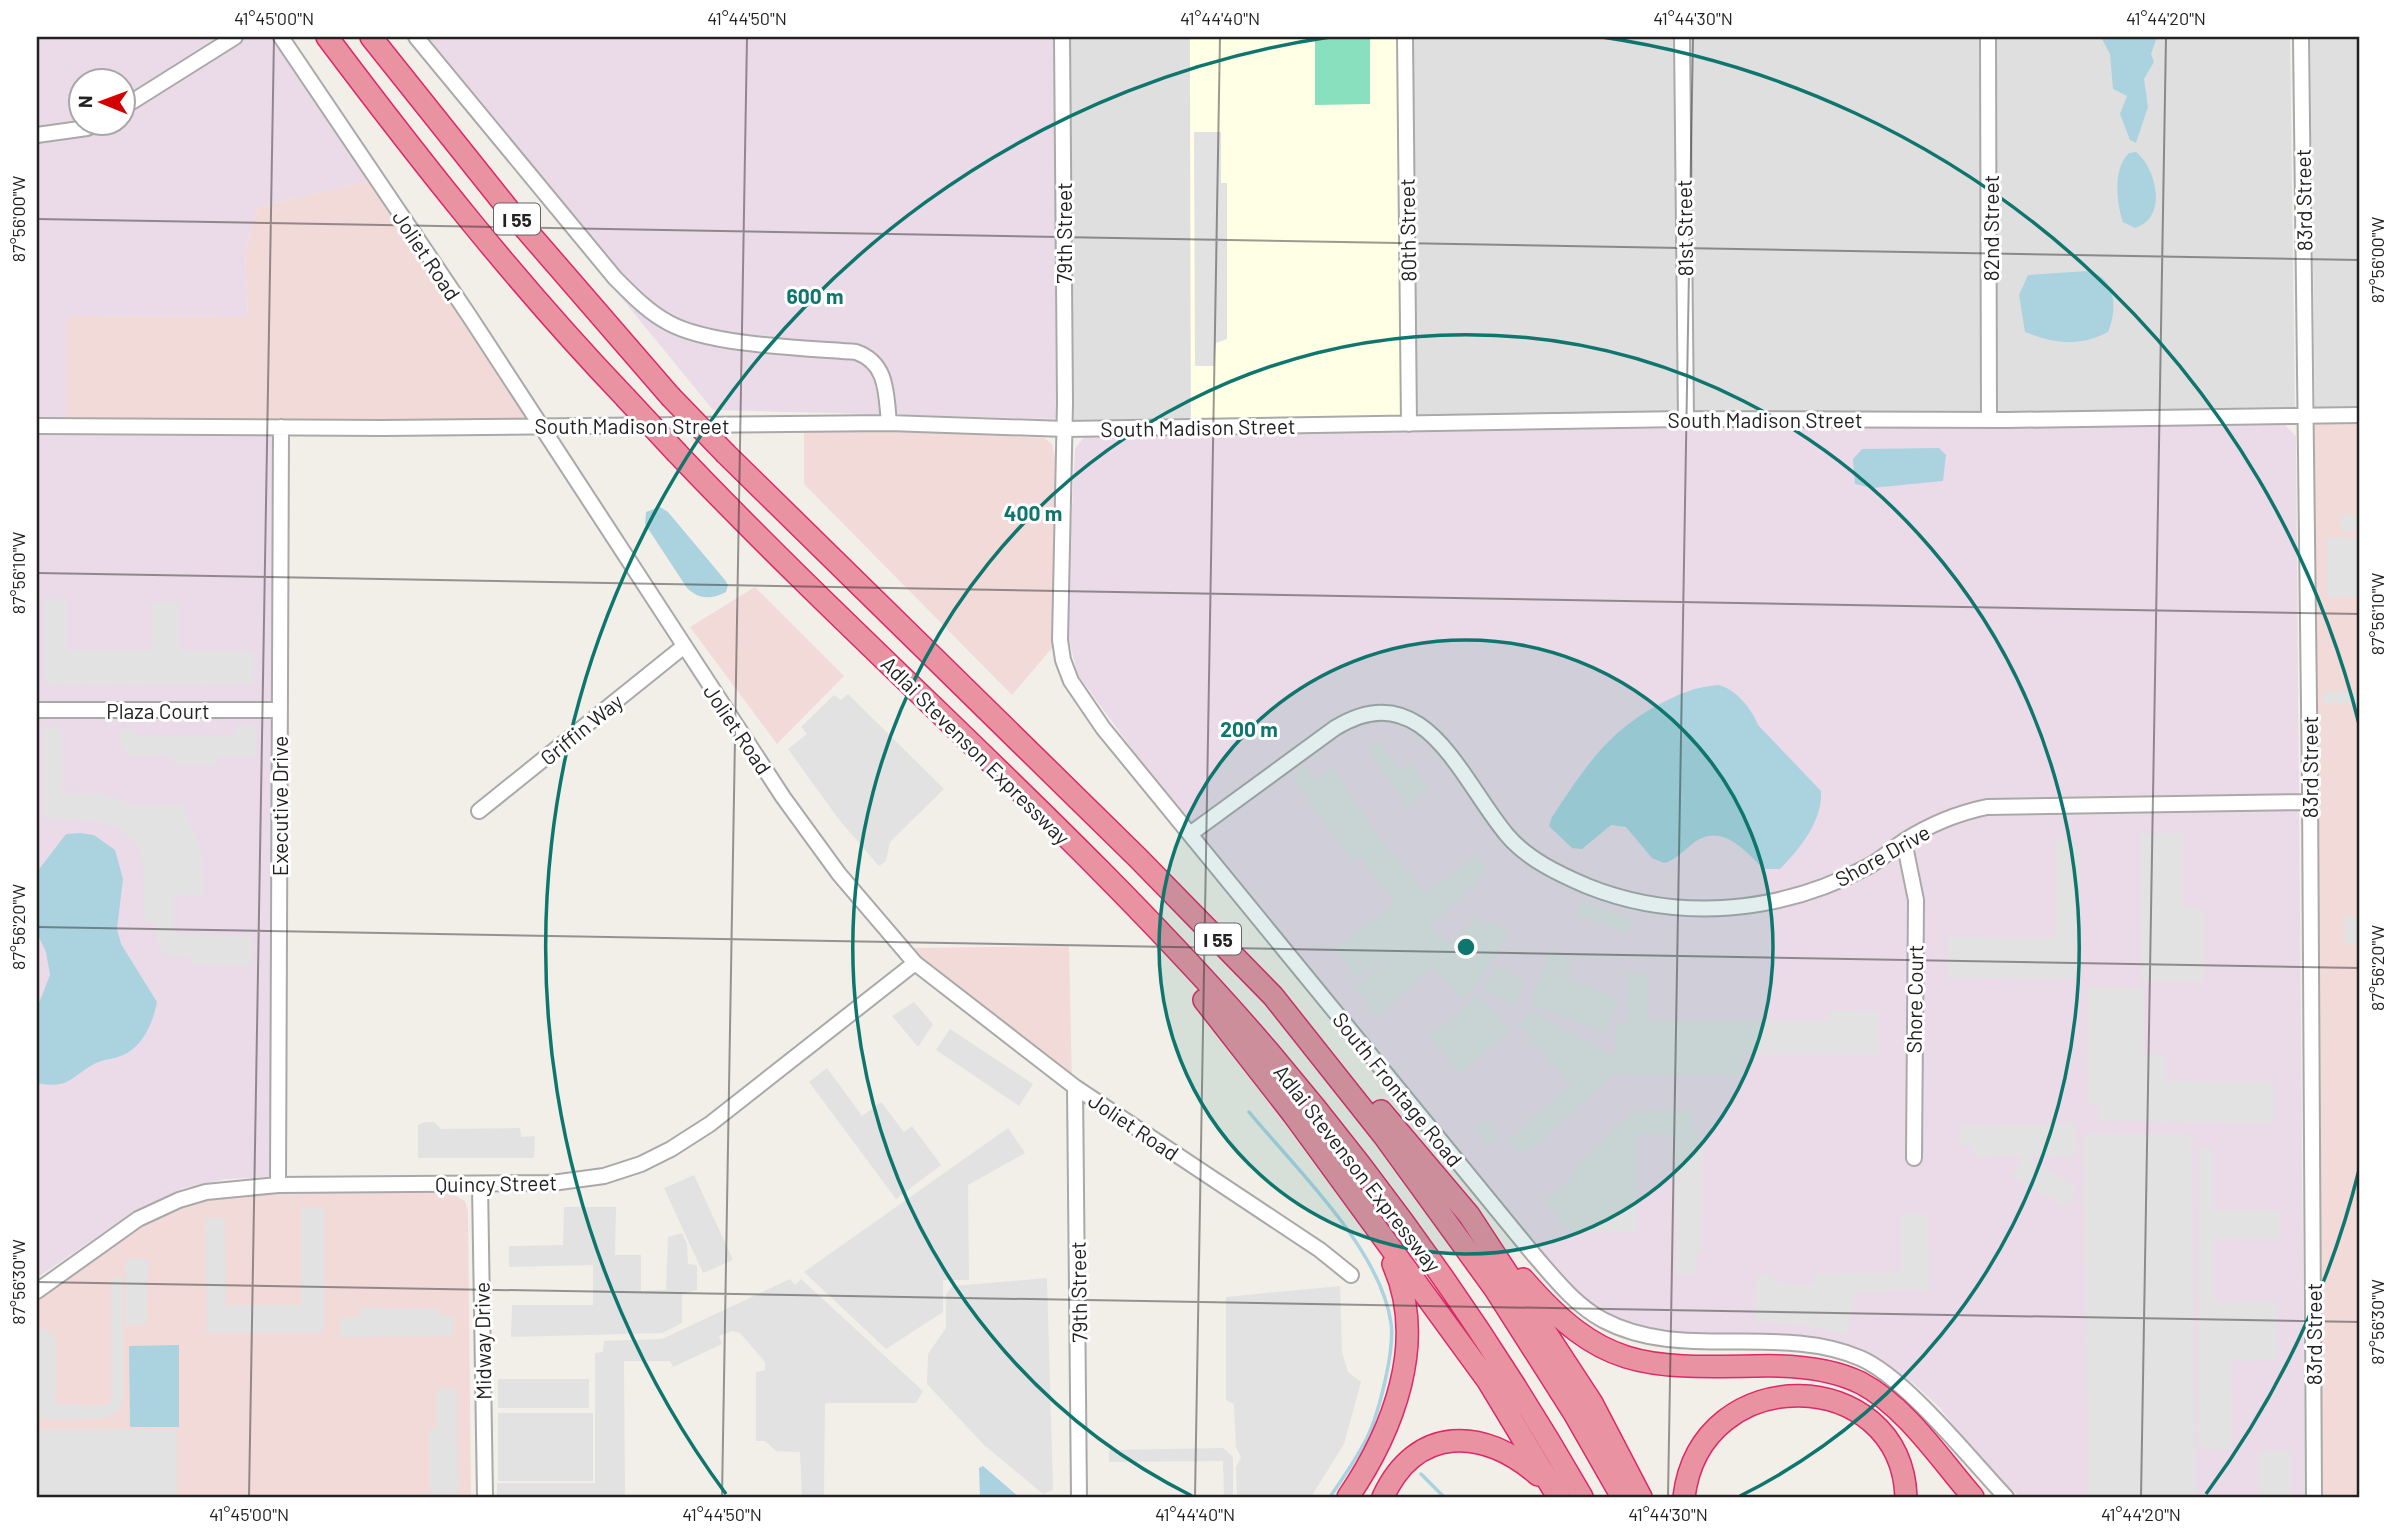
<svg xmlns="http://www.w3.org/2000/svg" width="2397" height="1534" font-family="Barlow,sans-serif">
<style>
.residential{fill:#e0dfdf}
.commercial{fill:#f2dad9}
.industrial{fill:#ebdbe8;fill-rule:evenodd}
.education{fill:#ffffe5}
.pitch{fill:#88e0be}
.parking{fill:#e2e2e2}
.water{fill:#aad3df}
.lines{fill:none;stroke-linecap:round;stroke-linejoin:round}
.stream{stroke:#aad3df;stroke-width:3.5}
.minor-casing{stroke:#a9a9a9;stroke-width:18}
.highway-casing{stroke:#dc2a67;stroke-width:24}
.minor{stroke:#fff;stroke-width:14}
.highway{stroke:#e892a2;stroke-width:21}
.highway-bridge-casing{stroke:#dc2a67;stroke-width:24;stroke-linecap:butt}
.highway-bridge{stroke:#e892a2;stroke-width:21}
.ticks{fill:none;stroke:#222;stroke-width:2;stroke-opacity:0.45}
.ring{fill:none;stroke:#0f766e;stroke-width:3.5}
.labels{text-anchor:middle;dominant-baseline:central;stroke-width:6;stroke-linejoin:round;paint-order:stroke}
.shield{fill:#fff;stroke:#646464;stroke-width:2}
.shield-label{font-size:19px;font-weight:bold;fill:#222}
.street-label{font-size:21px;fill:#222;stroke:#fff}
.centre{fill:#0f766e;stroke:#fff;stroke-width:3.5}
.ring-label{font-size:21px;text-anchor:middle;font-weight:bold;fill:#0f766e;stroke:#fff;stroke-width:6;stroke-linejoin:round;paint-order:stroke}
.neatline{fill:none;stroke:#222;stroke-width:2.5}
.ticks-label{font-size:18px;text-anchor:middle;fill:#222}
</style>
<rect width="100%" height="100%" fill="#f2efe9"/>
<path class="residential" d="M 1067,37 L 1190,37 L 1191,418 L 1070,420 Z
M 1405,37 L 2290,37 L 2295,409 L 1415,416 Z
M 2310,37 L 2360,37 L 2360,407 L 2315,407 Z"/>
<path class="commercial" d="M 369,181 L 530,422 L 67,419 L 67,316 L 248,317 L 245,251 L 258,207 Z
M 2311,422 L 2360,422 L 2360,1497 L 2321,1497 Z
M 903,431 L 1044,438 L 1052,444 L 1055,457 L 1053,647 L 1012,695 L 804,484 L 804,432 Z
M 755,587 L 844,676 L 777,744 L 690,627 Z
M 1069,946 L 1072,1081 L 946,984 L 908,948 Z
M 448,1192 L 465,1201 L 468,1211 L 471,1497 L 37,1497 L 37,1300 L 148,1221 L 203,1201 L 241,1194 Z"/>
<path class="industrial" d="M 37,37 L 273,37 L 369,181 L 258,207 L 245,251 L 248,317 L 67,316 L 67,419 L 37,418 ZM 80,80 L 122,80 L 122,122 L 80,122 Z
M 408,37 L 1054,37 L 1056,419 L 713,410 Z
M 2272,423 L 2283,423 L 2296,436 L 2305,1497 L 2020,1497 L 1983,1463 L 1939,1407 L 1914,1384 L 1868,1354 L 1832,1340 L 1805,1335 L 1708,1336 L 1653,1331 L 1620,1320 L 1585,1300 L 1493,1195 L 1142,763 L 1078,675 L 1066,628 L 1075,449 L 1086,434 Z
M 37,435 L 274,436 L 271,1177 L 227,1179 L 183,1188 L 127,1216 L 37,1278 Z"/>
<path class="education" d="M 1190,37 L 1405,37 L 1409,424 L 1191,427 Z"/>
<path class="pitch" d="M 1315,37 L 1370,37 L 1370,104 L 1315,105 Z"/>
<path class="parking" d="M 1194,132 L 1221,132 L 1221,183 L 1227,183 L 1227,339 L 1216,343 L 1214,366 L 1195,366 Z
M 2341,514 L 2360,515 L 2360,531 L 2341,531 Z
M 2327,538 L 2360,538 L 2360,597 L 2327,597 Z
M 45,599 L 66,599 L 66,650 L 152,650 L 152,602 L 178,602 L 179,651 L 254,651 L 254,684 L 45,685 Z
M 2323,692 L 2360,692 L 2360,704 L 2323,704 Z
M 848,694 L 944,789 L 890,842 L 886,861 L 879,866 L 840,821 L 788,749 L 807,734 L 801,727 L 834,695 L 841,700 Z
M 43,726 L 62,727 L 63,793 L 103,794 L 134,805 L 182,804 L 202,851 L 204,895 L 174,895 L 174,933 L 252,937 L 253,966 L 191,965 L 191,957 L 168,956 L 159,948 L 155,922 L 144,922 L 143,864 L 140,850 L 131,839 L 119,828 L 99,822 L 43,818 Z
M 236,726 L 256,726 L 256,757 L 217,757 L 216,765 L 176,765 L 171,756 L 128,756 L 120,743 L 120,729 L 133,729 L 135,736 L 235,736 Z
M 1379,741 L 1399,770 L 1411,763 L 1429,790 L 1406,805 L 1368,749 Z
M 1306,764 L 1316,780 L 1332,766 L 1376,834 L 1425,892 L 1477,856 L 1488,870 L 1431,925 L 1449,944 L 1477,918 L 1485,926 L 1491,921 L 1509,933 L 1477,985 L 1462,999 L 1432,967 L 1379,1016 L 1354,989 L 1389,956 L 1356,979 L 1334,948 L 1395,904 L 1360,857 L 1352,861 L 1292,777 Z
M 2141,833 L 2183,833 L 2183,908 L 2204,909 L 2204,982 L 2142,982 Z
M 2056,838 L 2074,838 L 2074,848 L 2080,848 L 2079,967 L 2075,968 L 2076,979 L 1948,978 L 1948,937 L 2055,938 Z
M 1581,901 L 1634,919 L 1629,933 L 1576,915 Z
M 2344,916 L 2360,916 L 2360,943 L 2345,943 Z
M 1550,951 L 1572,960 L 1565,978 L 1619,999 L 1606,1033 L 1530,1004 Z
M 1496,966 L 1526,982 L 1515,1005 L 1484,989 Z
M 1627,974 L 1648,975 L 1648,1020 L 1827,1021 L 1828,1010 L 1879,1011 L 1879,1055 L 1743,1054 L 1742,1075 L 1615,1074 L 1533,1148 L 1520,1153 L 1507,1141 L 1571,1084 L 1517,1024 L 1532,1011 L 1610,1055 L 1615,1053 L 1616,1023 L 1627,1022 Z
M 2088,988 L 2144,988 L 2143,1054 L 2165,1055 L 2165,1081 L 2273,1082 L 2273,1123 L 2099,1121 L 2099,1105 L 2087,1104 Z
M 1479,994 L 1510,1031 L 1460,1074 L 1429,1037 Z
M 914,1002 L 933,1024 L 918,1047 L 892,1016 Z
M 950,1029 L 1033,1084 L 1019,1106 L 936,1050 Z
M 827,1068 L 862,1116 L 881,1102 L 904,1132 L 912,1126 L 941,1165 L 896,1199 L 809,1082 Z
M 1635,1111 L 1693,1111 L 1693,1133 L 1703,1133 L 1702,1252 L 1696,1255 L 1696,1275 L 1677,1276 L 1674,1134 L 1640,1134 L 1637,1139 L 1637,1232 L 1570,1232 L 1544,1202 L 1574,1176 L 1571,1169 Z
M 1485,1120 L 1500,1138 L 1490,1146 L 1475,1128 Z
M 425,1122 L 434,1122 L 441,1129 L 520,1128 L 521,1137 L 535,1136 L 534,1158 L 418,1158 L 418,1125 Z
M 2076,1123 L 2077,1156 L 2025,1157 L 2078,1187 L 2067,1207 L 2012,1177 L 2023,1156 L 1973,1157 L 1972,1146 L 1961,1146 L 1960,1125 Z
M 1008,1128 L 1025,1153 L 968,1185 L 969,1280 L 943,1280 L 943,1312 L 886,1349 L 804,1272 Z
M 2084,1134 L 2191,1134 L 2196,1497 L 2088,1497 Z
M 2198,1148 L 2213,1148 L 2213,1210 L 2280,1210 L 2280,1239 L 2214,1240 L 2214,1302 L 2277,1302 L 2277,1360 L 2231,1361 L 2232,1449 L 2199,1449 Z
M 694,1175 L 733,1260 L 703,1273 L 664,1188 Z
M 301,1207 L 324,1207 L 324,1333 L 207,1333 L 206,1218 L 225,1218 L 226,1305 L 301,1305 Z
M 564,1207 L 616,1207 L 615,1255 L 641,1255 L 641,1291 L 666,1290 L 668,1237 L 682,1233 L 687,1244 L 688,1264 L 697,1265 L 697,1290 L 682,1294 L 682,1323 L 662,1333 L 511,1337 L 512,1305 L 593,1305 L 593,1265 L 509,1267 L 509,1246 L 563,1245 Z
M 1901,1214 L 1928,1214 L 1930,1291 L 1856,1292 L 1848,1334 L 1810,1326 L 1754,1322 L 1756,1275 L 1774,1274 L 1774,1283 L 1813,1284 L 1815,1274 L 1902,1272 Z
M 126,1259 L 148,1259 L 147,1325 L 125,1325 Z
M 111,1278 L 123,1278 L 123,1402 L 118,1411 L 106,1418 L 44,1420 L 37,1413 L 37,1333 L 41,1328 L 48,1330 L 56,1338 L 56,1404 L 105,1406 L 111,1401 Z
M 1047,1278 L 1053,1490 L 1043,1494 L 984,1445 L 927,1384 L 928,1354 L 946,1328 L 946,1294 L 953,1286 Z
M 790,1279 L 795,1285 L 801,1279 L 923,1391 L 916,1403 L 825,1403 L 824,1497 L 802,1497 L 800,1452 L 776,1451 L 765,1441 L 756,1441 L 756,1372 L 765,1370 L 765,1362 L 740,1333 L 732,1331 L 719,1336 L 722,1344 L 673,1367 L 670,1361 L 624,1361 L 625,1497 L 497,1497 L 497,1483 L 595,1483 L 595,1353 L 603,1352 L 604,1341 L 662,1339 Z
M 1340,1286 L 1342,1352 L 1348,1372 L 1361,1382 L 1344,1444 L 1311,1497 L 1237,1497 L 1236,1467 L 1241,1458 L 1236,1447 L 1234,1404 L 1226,1400 L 1226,1297 Z
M 360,1308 L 438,1309 L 440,1316 L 454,1315 L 454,1336 L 340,1337 L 340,1318 L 354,1318 L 360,1313 Z
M 498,1379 L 589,1379 L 589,1408 L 498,1408 Z
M 437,1389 L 457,1389 L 458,1494 L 430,1494 L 429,1428 L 437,1427 Z
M 498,1413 L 593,1413 L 593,1481 L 498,1481 Z
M 177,1429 L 177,1497 L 37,1497 L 37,1430 Z
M 1223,1448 L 1233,1457 L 1233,1497 L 1224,1497 L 1223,1461 L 1109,1462 L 1109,1450 Z
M 2258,1451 L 2291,1451 L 2291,1496 L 2258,1496 Z"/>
<path class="water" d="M 2101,37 L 2157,37 L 2151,54 L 2154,62 L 2144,79 L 2148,107 L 2136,143 L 2130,140 L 2120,114 L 2127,96 L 2113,89 L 2110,54 Z
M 2136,152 C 2157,169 2168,218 2135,228 L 2123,222 C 2116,202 2113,168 2129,153 Z
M 2087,271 C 2116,276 2118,309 2108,332 C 2080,347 2053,344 2025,332 L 2019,295 L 2028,275 Z
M 1939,448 L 1946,455 L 1943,481 L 1872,488 L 1855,484 L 1853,459 L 1862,449 Z
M 660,507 L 668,512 L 725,580 L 728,585 L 726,592 C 711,600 698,599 687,588 L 645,524 L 646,512 Z
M 1718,685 C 1735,688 1752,709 1758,725 L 1821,791 C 1823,820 1800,849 1780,869 L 1764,869 C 1742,848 1720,821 1691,845 C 1682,852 1674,861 1664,863 L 1652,858 L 1626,827 L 1611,825 L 1582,849 L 1572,848 L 1549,826 L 1552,817 C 1584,769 1606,733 1658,705 C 1679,694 1694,687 1718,685 Z
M 80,833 L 94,835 L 115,850 L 123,879 L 117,929 L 121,944 L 157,1002 C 153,1022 143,1047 123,1055 C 115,1059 104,1059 96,1063 C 71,1076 69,1090 37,1083 L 37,1008 L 50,975 L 46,952 L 37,933 L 37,872 L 66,834 Z
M 179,1345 L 179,1427 L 130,1427 L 129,1346 Z
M 983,1466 L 1019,1497 L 980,1497 L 979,1468 Z"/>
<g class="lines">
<path class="stream" d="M 1249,1112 C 1296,1169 1380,1248 1391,1323 C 1395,1350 1379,1413 1367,1438 C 1357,1458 1343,1478 1330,1497
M 1421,1474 L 1444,1497"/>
<g class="minor-casing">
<path id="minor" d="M 281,37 L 470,317 L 783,797 L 839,874 L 915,963 L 1075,1087 L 1320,1250 L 1351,1275
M 416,37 L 615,278 C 632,295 648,312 669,323 C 711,346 807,348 856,352 C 888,363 886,394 889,423
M 1062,37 L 1065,403 L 1060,640 L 1063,660 L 1071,681 L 1103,728 L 1534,1255 C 1555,1279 1575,1305 1603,1320 C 1682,1362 1778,1323 1860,1358 C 1905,1377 1970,1459 2006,1497
M 1405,37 L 1409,424
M 1682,37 L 1686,419
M 1988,37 L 1989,420
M 2301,37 L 2310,788 L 2314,1497
M 122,108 L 235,37
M 37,135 L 87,128 L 100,122
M 37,426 L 383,428 L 889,423 L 1065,429 L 1686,419 L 2007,420 L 2360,415
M 37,710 L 280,710
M 479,811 L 683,647
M 1190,834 L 1335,728 C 1424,673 1460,779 1507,835 C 1527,859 1559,874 1587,886 C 1679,923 1782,913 1869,866 C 1882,859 1892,849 1904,841 C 1929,825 1958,813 1987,807 L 2310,802
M 1904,841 L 1916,900 L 1914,1158
M 1075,1087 L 1079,1497
M 480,1184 L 485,1497
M 278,1185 L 281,427
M 37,1291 L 138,1219 L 179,1200 L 206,1192 L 278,1185 L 552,1183 L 604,1176 L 641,1164 L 671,1149 L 710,1124 L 915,963"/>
</g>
<g class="highway-casing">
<path id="highway" d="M 327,37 C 421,162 517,284 625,397
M 371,37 L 509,210 L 670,396
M 677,453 C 871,657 1087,840 1270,1053 C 1387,1191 1492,1340 1582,1497
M 726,454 L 1138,858 L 1273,996 L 1384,1136 L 1495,1289 L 1574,1413 L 1622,1497
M 1204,1000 L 1293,1114 L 1488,1381 L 1558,1497
M 1381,1111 L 1469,1215 L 1592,1403 L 1641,1497
M 1523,1279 C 1601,1369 1643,1368 1756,1366 C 1790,1365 1829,1367 1861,1383 C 1906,1407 1940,1459 1973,1497
M 1348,1497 C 1393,1431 1428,1342 1393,1264
M 1383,1497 C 1416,1425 1484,1427 1538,1475
M 1684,1497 C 1701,1359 1901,1365 1906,1497"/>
</g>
<use href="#minor" class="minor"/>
<use href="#highway" class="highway"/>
<g class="highway-bridge-casing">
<path id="highway-bridge" d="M 670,396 L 726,454
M 625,397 L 677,453"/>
</g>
<use href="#highway-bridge" class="highway-bridge"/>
</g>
<path class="ticks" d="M 37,219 L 2360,260M 37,573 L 2360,614M 37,927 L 2360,968M 37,1282 L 2360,1322M 249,1497 L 274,37M 722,1497 L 747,37M 1195,1497 L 1220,37M 1668,1497 L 1693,37M 2141,1497 L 2166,37"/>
<circle cx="1466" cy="947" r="307" fill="#0f766e" fill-opacity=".12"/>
<g class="ring">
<circle cx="1466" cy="947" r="307"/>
<path d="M1192 1496A613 613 0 1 1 1740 1496"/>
<path d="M2359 1170A920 920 0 0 1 2206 1494M726 1494A920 920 0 0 1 1330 37M1602 37A920 920 0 0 1 2359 724"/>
</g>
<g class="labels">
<g class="shield">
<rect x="494" y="203.5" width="46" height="31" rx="5"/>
<rect x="1195" y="923.5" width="46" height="31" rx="5"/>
</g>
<g class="shield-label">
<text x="517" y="219">I 55</text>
<text x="1218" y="939">I 55</text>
</g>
<g class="street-label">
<text transform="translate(2303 200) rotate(-91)">83rd Street</text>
<text transform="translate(1684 228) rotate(-91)">81st Street</text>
<text transform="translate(1990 228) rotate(-90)">82nd Street</text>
<text transform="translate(1407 230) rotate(-91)">80th Street</text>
<text transform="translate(1063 233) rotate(-90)">79th Street</text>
<text transform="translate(427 255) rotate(56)">Joliet Road</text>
<text x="1765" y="419">South Madison Street</text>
<text x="632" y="425">South Madison Street</text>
<text transform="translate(1198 427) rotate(-1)">South Madison Street</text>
<text x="158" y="710">Plaza Court</text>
<text transform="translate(581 729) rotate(-39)">Griffin Way</text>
<text transform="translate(738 729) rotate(56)">Joliet Road</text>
<text transform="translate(976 750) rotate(45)">Adlai Stevenson Expressway</text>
<text transform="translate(2309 767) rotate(-90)">83rd Street</text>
<text transform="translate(279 806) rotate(-90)">Executive Drive</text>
<text transform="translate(1882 855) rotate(-29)">Shore Drive</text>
<text transform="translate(1914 999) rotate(-89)">Shore Court</text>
<text transform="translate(1398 1089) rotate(51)">South Frontage Road</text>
<text transform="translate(1134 1126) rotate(34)">Joliet Road</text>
<text transform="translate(1358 1168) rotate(52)">Adlai Stevenson Expressway</text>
<text transform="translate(496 1183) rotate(-1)">Quincy Street</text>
<text transform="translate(1078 1292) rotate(-91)">79th Street</text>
<text transform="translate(2313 1334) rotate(-90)">83rd Street</text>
<text transform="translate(482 1341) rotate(-91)">Midway Drive</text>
</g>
</g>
<circle cx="1466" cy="947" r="10" class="centre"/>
<g class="ring-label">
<text x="815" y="304">600 m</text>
<text x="1033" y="521">400 m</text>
<text x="1249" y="737">200 m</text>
</g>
<rect width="2397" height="1534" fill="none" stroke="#ffffff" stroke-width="77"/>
<g transform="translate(102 102) rotate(271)"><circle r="33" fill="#ffffff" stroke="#a7a7a7" stroke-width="2"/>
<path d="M0-5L12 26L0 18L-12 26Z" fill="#d40000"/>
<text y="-10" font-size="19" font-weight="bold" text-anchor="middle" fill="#222222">N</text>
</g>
<rect x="38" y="38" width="2320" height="1458" class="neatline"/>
<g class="ticks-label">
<text x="274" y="25">41°45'00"N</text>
<text x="747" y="25">41°44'50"N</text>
<text x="1220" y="25">41°44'40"N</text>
<text x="1693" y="25">41°44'30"N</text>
<text x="2166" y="25">41°44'20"N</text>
<text transform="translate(19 219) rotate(-90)" y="6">87°56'00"W</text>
<text transform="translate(2378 260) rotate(-90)" y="6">87°56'00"W</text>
<text transform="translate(19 573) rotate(-90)" y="6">87°56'10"W</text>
<text transform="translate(2378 614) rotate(-90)" y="6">87°56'10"W</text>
<text transform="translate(19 927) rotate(-90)" y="6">87°56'20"W</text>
<text transform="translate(2378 968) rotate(-90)" y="6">87°56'20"W</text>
<text transform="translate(19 1282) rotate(-90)" y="6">87°56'30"W</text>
<text transform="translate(2378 1322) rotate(-90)" y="6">87°56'30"W</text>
<text x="249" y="1521">41°45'00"N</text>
<text x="722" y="1521">41°44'50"N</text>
<text x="1195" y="1521">41°44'40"N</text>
<text x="1668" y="1521">41°44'30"N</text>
<text x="2141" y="1521">41°44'20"N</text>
</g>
</svg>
